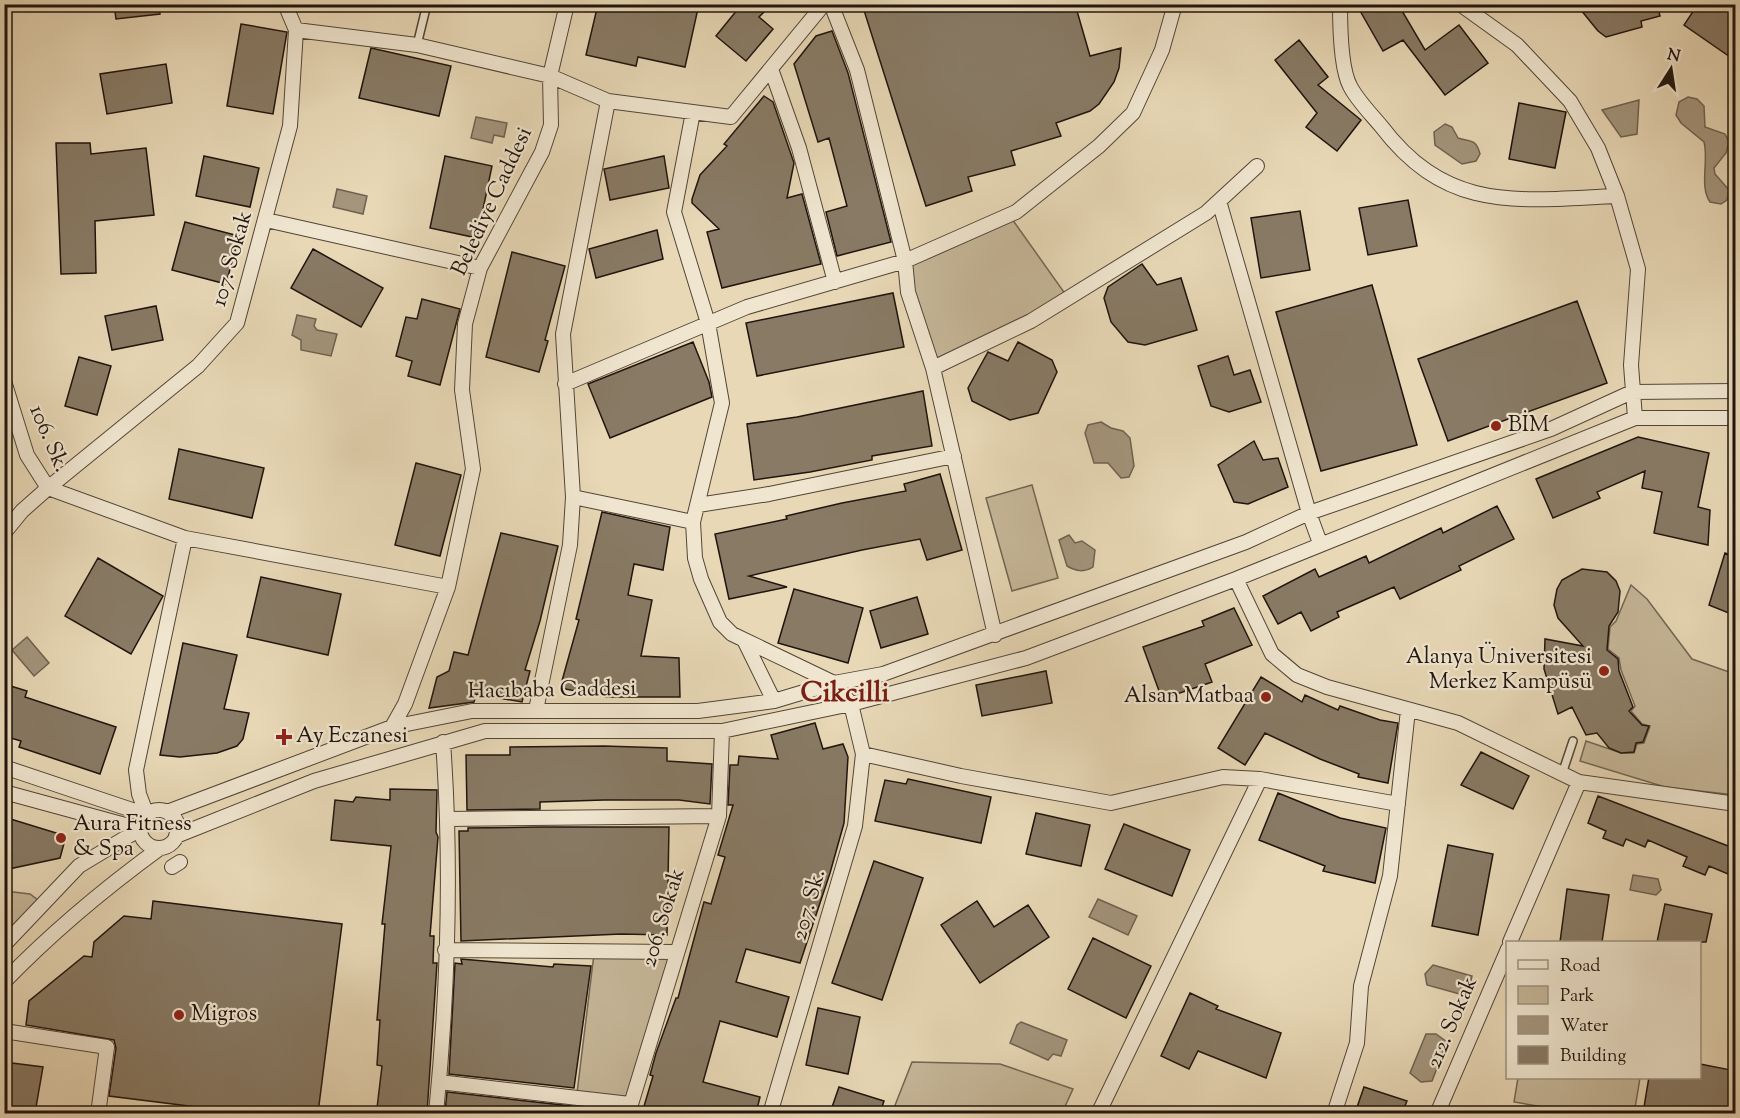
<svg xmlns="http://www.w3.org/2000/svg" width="1740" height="1118" font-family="'Sorts Mill Goudy',serif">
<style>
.green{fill:#c6b799;stroke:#726654;stroke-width:1.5}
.water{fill:#a4957d;stroke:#6f6151;stroke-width:1.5}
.building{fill:#887a65;stroke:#1f140e;stroke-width:1.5}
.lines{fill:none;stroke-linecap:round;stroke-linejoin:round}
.lane-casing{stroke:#514538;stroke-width:10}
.street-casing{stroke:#514538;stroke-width:16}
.lane{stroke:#f0e6d0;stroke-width:7}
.street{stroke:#f0e6d0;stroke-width:14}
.poi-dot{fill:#8f2418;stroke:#f0e6d0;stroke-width:2}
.labels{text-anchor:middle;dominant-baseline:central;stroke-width:4.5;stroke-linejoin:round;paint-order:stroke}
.street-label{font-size:22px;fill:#1f140e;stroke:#f0e6d0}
.poi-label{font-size:22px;fill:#1f140e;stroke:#f0e6d0;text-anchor:start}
.district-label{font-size:28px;font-weight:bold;fill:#7a1f14;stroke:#f0e6d0}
</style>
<rect width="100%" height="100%" fill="#e8d8b6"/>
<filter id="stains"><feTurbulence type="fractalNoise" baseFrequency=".00333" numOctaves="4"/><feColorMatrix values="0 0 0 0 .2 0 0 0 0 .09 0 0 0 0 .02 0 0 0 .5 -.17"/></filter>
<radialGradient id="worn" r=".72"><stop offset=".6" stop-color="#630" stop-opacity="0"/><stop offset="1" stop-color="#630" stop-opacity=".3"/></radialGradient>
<path class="green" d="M 1012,219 L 1066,295 L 1030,317 L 936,361 L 912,292 L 911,264 Z
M 1032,485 L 1058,578 L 1012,591 L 986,498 Z
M 1631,585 L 1647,599 L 1692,659 L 1735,674 L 1735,795 L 1665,787 L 1580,761 L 1586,741 L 1621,753 L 1634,753 L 1637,744 L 1644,743 L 1650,726 L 1642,724 L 1631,711 L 1635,706 L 1621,670 L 1619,658 L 1608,649 L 1610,627 L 1616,621 Z
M 5,891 L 30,894 L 38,900 L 5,934 Z
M 594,954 L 671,955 L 628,1099 L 577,1093 Z
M 912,1062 L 1000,1064 L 1073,1089 L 1062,1113 L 892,1113 Z
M 1518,1078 L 1640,1078 L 1634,1114 L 1579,1113 L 1514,1102 Z"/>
<path class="water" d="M 1688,97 L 1697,99 L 1704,106 L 1705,127 L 1725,134 L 1729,142 L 1726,153 L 1714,168 L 1715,174 L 1729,190 L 1727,200 L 1721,204 L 1710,202 C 1699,186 1709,161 1704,142 L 1681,123 L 1676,115 L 1679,102 Z
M 1639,100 L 1637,134 L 1621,137 L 1602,110 Z
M 476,117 L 507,123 L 504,137 L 494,135 L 492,143 L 471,138 Z
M 1445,124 L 1452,127 L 1458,138 C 1470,142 1476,138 1480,154 L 1476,161 L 1462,164 L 1435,145 L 1434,132 Z
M 337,189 L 367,196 L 363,214 L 333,207 Z
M 297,315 L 316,319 L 314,326 L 317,330 L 337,334 L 331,356 L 301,350 L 301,340 L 292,335 Z
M 1101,422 L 1111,428 L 1123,431 L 1130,438 L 1134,466 L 1129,477 L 1121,478 L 1108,463 L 1094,463 L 1085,433 L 1088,425 Z
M 1069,535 L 1075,543 L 1082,541 L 1095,550 L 1093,567 C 1084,573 1076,571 1067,566 L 1059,540 Z
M 27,637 L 49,663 L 34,676 L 12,650 Z
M 1633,875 L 1658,879 L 1661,890 L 1656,895 L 1630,890 Z
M 1098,899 L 1137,916 L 1128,935 L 1089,917 Z
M 1433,965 L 1472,976 L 1467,996 L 1427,985 L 1425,974 Z
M 1021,1022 L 1067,1040 L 1061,1056 L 1053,1054 L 1048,1060 L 1010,1043 L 1017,1025 Z
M 1426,1034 L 1436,1034 L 1447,1042 L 1432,1081 L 1421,1082 L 1410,1073 Z"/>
<path class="building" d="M 114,4 L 159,4 L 160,14 L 116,19 Z
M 598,4 L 699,4 L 685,67 L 638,57 L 636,66 L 586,55 Z
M 742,4 L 772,4 L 759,17 L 773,29 L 746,61 L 716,36 Z
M 862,4 L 1075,4 L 1090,56 L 1121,48 L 1119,68 L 1114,82 L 1099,104 L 1090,111 L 1056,123 L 1061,136 L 1011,151 L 1015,165 L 968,177 L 972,191 L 926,206 Z
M 1366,4 L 1398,4 L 1425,50 L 1459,25 L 1488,63 L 1445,95 L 1403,40 L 1383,51 L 1359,9 Z
M 1576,4 L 1657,4 L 1660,16 L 1641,21 L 1642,27 L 1606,37 L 1598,31 Z
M 1698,4 L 1736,4 L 1736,61 L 1684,25 Z
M 241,24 L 287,32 L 273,114 L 227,106 Z
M 832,31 L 848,73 L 891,242 L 837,256 L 826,212 L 847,206 L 829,138 L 818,142 L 794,64 L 816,36 Z
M 1299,40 L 1328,77 L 1318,85 L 1361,120 L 1337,151 L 1306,127 L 1317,113 L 1275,60 Z
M 371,48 L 451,66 L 439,116 L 359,98 Z
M 166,64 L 172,103 L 107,114 L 100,74 Z
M 764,96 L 773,102 L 794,163 L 787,198 L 802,194 L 821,264 L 722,288 L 707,232 L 719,229 L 692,203 L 692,199 L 700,175 L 727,146 L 724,144 Z
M 1519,103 L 1566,112 L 1555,168 L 1509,159 Z
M 56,143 L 90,143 L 91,154 L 146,148 L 154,215 L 95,221 L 96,273 L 61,274 Z
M 204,156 L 259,168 L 250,207 L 196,196 Z
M 445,156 L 492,166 L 477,238 L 430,228 Z
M 664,156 L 669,188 L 610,200 L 604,169 Z
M 1408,200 L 1417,246 L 1368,255 L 1359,208 Z
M 1300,211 L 1310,270 L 1261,278 L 1251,218 Z
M 185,222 L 239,236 L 226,284 L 172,270 Z
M 657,230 L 663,259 L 596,278 L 589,249 Z
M 313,249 L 383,288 L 361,327 L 291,288 Z
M 512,252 L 565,266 L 545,340 L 548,341 L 539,372 L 486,357 Z
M 1142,264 L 1157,285 L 1181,278 L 1197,330 L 1145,345 L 1128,342 L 1111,322 L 1104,298 L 1108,287 Z
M 1372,285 L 1417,445 L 1321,471 L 1276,312 Z
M 893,293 L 904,347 L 757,376 L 746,323 Z
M 422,299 L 460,309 L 440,385 L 408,376 L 412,361 L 396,356 L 406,317 L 417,319 Z
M 1577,301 L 1607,383 L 1448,441 L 1418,359 Z
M 156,306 L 163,340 L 112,350 L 105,316 Z
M 693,342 L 709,382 L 712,397 L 610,438 L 588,384 Z
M 1018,342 L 1052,360 L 1057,372 L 1038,413 L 1010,420 L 972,401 L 968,388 L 988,352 L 1008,361 Z
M 1228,356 L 1234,375 L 1250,370 L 1261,402 L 1229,412 L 1211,406 L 1198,366 Z
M 79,357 L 111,366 L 97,415 L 65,406 Z
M 923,391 L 932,446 L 872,456 L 872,460 L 810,472 L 754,480 L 747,424 L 797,417 Z
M 1638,437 L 1709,453 L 1698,507 L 1710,510 L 1708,545 L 1654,533 L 1662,492 L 1642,488 L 1645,471 L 1597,492 L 1600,498 L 1553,518 L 1536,479 Z
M 1254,441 L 1263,460 L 1278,458 L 1288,487 L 1248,504 L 1234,502 L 1218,465 Z
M 179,449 L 264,468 L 252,518 L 169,499 Z
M 416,463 L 461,475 L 440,556 L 395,545 Z
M 940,474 L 962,550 L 927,560 L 920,539 L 862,550 L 749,576 L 787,587 L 729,599 L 715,534 L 787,519 L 786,516 L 842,503 L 906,491 L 904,484 Z
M 1497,506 L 1514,539 L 1459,566 L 1461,570 L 1400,599 L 1394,587 L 1337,612 L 1339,617 L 1311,631 L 1301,612 L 1278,624 L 1263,596 L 1315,569 L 1319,577 L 1366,556 L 1369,563 L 1441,528 L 1443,533 Z
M 602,512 L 670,527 L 663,570 L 634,564 L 628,595 L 652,600 L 641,656 L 679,658 L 680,697 L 607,697 L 560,688 L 579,620 L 576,619 Z
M 501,533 L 558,546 L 540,621 L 525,670 L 530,671 L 522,702 L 476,694 L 474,702 L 429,708 L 437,677 L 449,671 L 454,652 L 468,655 Z
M 1725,553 L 1736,557 L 1736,616 L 1709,605 Z
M 98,558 L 163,596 L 131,654 L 65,616 Z
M 1582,569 L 1607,572 L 1616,581 L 1620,591 L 1618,612 L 1609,626 L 1607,650 L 1618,659 L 1619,671 L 1633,707 L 1629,711 L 1642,725 L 1649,726 L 1643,742 L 1636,743 L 1634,752 L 1621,753 L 1609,748 L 1597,733 L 1586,735 L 1572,707 L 1558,714 L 1544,669 L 1545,639 L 1583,646 L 1558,618 L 1554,605 L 1557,589 L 1562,580 Z
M 261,577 L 341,594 L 328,655 L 247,637 Z
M 794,589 L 863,608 L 848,663 L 778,643 Z
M 917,597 L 928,634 L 881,648 L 870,611 Z
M 1234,608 L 1252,645 L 1205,664 L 1212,682 L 1162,699 L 1143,647 L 1204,626 L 1202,621 Z
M 183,643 L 237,655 L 224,709 L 249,713 L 243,739 L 237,746 L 217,753 L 180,757 L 160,755 Z
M 1046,671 L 1052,703 L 982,716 L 976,685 Z
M 1261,677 L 1302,702 L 1305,695 L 1338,710 L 1340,706 L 1380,720 L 1398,723 L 1388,783 L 1358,777 L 1359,774 L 1320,759 L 1265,733 L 1245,765 L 1218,748 Z
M 4,684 L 27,691 L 25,697 L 116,727 L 100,774 L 19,747 L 21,741 L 4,736 Z
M 815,723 L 823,749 L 843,744 L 848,757 L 844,823 L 830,873 L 800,963 L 746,949 L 736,982 L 789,997 L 777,1037 L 720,1021 L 703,1082 L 760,1097 L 756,1113 L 642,1113 L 653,1076 L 650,1075 L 656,1053 L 676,998 L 678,998 L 704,902 L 711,904 L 725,857 L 718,855 L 733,805 L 728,805 L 730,765 L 738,765 L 739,756 L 778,759 L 771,735 Z
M 604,746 L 667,748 L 667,761 L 712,764 L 710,804 L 679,800 L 604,800 L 540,802 L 540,809 L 467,810 L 466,755 L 510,755 L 510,747 Z
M 1481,752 L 1529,776 L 1513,809 L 1461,785 Z
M 908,779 L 991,797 L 981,843 L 875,821 L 885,780 L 906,784 Z
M 390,789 L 437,790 L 436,832 L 438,837 L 430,936 L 434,936 L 433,963 L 437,963 L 427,1113 L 377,1108 L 382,1066 L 377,1065 L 380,1020 L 377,1020 L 385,924 L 382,924 L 391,846 L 331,840 L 335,800 L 353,802 L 356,797 L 390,800 Z
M 1278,793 L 1340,818 L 1386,828 L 1375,883 L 1323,871 L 1325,866 L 1259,840 Z
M 1598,796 L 1736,849 L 1728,874 L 1709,866 L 1705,875 L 1683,866 L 1687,857 L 1648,840 L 1645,847 L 1626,839 L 1623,846 L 1603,838 L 1606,831 L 1588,823 Z
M 1036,813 L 1090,825 L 1081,866 L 1026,854 Z
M 4,817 L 66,836 L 60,858 L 4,870 Z
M 1124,824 L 1190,850 L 1172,896 L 1105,869 Z
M 541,827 L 669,827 L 667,935 L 621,934 L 461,941 L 459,831 L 468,831 L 468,828 Z
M 1448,845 L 1493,854 L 1478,935 L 1432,926 Z
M 874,861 L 923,878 L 882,1000 L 832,983 Z
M 1567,889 L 1609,895 L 1602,942 L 1560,942 Z
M 153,901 L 342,924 L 318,1113 L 245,1113 L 109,1096 L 116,1048 L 114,1040 L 26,1025 L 29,1001 L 84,956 L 92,957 L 94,942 L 124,916 L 151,919 Z
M 977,901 L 994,927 L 1028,905 L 1049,937 L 980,983 L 941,925 Z
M 1665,904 L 1712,914 L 1706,942 L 1657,942 Z
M 1093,938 L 1151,966 L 1126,1018 L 1068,989 Z
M 461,959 L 553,967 L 554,964 L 591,966 L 574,1088 L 449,1074 L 455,963 L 462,964 Z
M 1190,993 L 1218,1006 L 1216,1009 L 1281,1033 L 1266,1078 L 1198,1051 L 1189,1069 L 1161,1056 Z
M 818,1008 L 860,1017 L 848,1074 L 806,1065 Z
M 4,1062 L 43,1067 L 35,1113 L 4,1113 Z
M 1700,1064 L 1736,1071 L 1736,1113 L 1643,1113 L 1649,1077 L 1700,1077 Z
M 839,1087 L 884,1101 L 880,1113 L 830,1113 Z
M 1364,1087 L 1407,1101 L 1402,1113 L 1355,1113 Z
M 447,1092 L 571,1106 L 570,1113 L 445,1113 Z"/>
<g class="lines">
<g class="lane-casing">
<path id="lane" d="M 417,45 L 427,4
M 1562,774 L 1573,741"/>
</g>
<g class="street-casing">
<path id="street" d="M 831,4 L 857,70 L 905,261 L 908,292 L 933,368 L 995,635
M 1340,4 C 1340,24 1341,69 1350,86 C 1357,100 1371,114 1381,126 C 1448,214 1518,200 1617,196
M 1460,4 L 1517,45 L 1570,101 L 1598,148 L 1617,196 L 1638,269 L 1631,365 L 1635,418
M 296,30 L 417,45 L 550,76 L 608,101 L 563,334 L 573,497 L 570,545 L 536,710
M 771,69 L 799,148 L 835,282
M 608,101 L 731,117 L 824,4
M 693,112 L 674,212 L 708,323 L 722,403 L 693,522 L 695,558 L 701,579 L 720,622 L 732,634 L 834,683 L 851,704 L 863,754 L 855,826 L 770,1114
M 1219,201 L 1309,513 L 1320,543
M 266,220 L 480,268
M 933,368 L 1031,321 L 1206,213 L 1257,166
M 4,381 L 27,455 L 48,488 L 22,511 L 4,533
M 565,384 L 747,307 L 905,261 L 1016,212 L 1099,146 L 1133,113 L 1162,50 L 1175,4
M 48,488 L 198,366 L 237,323 L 290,126 L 296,30 L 285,4
M 48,488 L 185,538 L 448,587
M 573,497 L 693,522
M 698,505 L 769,494 L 954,456
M 1236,579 L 1272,654 L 1297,675 L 1327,687 L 1458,723 L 1579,782 L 1736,804
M 745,642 L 774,701
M 392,727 L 405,704 L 448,587 L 473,469 L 462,390 L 465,324 L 480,268 L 542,152 L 551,125 L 550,76 L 567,4
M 863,754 L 961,776 L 1111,803 L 1223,777 L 1260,779 L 1398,804
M 4,767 L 147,815
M 4,792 L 140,829
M140 829a19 19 0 1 1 38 0a19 19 0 1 1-38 0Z
M 167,812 L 392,727 L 472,711 L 698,711 L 774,701 L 834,683 L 883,674 L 1246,542 L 1309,513 L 1551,429 L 1632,392 L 1736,391
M 147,815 L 139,794 L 136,770 L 185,538
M 449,819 L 719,816
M 176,836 L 314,781 L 485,731 L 722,731 L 851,704 L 1026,658 L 1236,579 L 1635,418 L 1736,418
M 172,867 L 180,862
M 1510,942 L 1579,782
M 4,945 L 79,866 L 140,829
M 445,950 L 675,952
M 4,982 C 52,932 104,889 160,848
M 4,1031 L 107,1047 L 98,1114
M 439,1082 L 630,1104
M 436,1114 C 448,991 452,865 443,742
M 628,1114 L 719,816 L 722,731
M 1098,1114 L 1260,779
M 1334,1114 L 1357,1043 L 1361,986 L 1390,876 L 1408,710
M 1437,1114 L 1508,949"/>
</g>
<use href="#lane" class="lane"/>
<use href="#street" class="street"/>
</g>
<g class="poi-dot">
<circle cx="1496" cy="426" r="6"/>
<circle cx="1604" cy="671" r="6"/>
<circle cx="1266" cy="697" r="6"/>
<path d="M281 728h6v6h6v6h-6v6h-6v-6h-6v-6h6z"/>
<circle cx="61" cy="838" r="6"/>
<circle cx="179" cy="1015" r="6"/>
</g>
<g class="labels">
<g class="street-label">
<text transform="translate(493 202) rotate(-65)">Belediye Caddesi</text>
<text transform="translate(233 259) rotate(-74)">107. Sokak</text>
<text transform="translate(48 439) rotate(67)">106. Sk.</text>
<text transform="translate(552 691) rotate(-1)">Hacıbaba Caddesi</text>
<text transform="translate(810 905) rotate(-74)">207. Sk.</text>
<text transform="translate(664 918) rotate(-73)">206. Sokak</text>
<text transform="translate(1453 1023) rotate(-67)">212. Sokak</text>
</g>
<g class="poi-label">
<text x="1508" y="426">BİM</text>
<text x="1592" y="658" text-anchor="end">Alanya Üniversitesi<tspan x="1592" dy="25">Merkez Kampüsü</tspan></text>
<text x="1254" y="697" text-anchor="end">Alsan Matbaa</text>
<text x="296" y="737">Ay Eczanesi</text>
<text x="73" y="825">Aura Fitness<tspan x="73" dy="25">&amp; Spa</tspan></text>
<text x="191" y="1015">Migros</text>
</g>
<g class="district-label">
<text x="845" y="694">Cikcilli</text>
</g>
</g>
<rect width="1740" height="1118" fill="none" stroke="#e8d8b6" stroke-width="24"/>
<rect x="6" y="6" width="1728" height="1106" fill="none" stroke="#1f140e" stroke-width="3"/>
<rect x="12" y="12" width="1716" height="1094" fill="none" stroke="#1f140e" stroke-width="1.5"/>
<rect x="1506" y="941" width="195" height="138" fill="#f0e6d0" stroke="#9c9282" stroke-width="1.5"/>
<rect x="1518" y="960" width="30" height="9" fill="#f0e6d0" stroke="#9c9282" stroke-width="1.5"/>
<text x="1560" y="971" font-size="18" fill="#1f140e">Road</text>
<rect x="1518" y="986" width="30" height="18" fill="#c6b799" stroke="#9c9282" stroke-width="1.5"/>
<text x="1560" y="1001" font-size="18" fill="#1f140e">Park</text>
<rect x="1518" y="1016" width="30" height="18" fill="#a4957d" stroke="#9c9282" stroke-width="1.5"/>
<text x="1560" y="1031" font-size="18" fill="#1f140e">Water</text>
<rect x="1518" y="1046" width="30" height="18" fill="#887a65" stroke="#9c9282" stroke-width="1.5"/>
<text x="1560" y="1061" font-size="18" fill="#1f140e">Building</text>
<g transform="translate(1671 69) rotate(12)" stroke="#f0e6d0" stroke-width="4.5" paint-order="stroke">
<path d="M0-4.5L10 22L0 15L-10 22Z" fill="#1f140e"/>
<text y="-9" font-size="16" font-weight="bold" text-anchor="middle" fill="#1f140e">N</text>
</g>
<rect width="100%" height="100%" filter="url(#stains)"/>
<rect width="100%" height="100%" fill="url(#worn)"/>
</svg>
